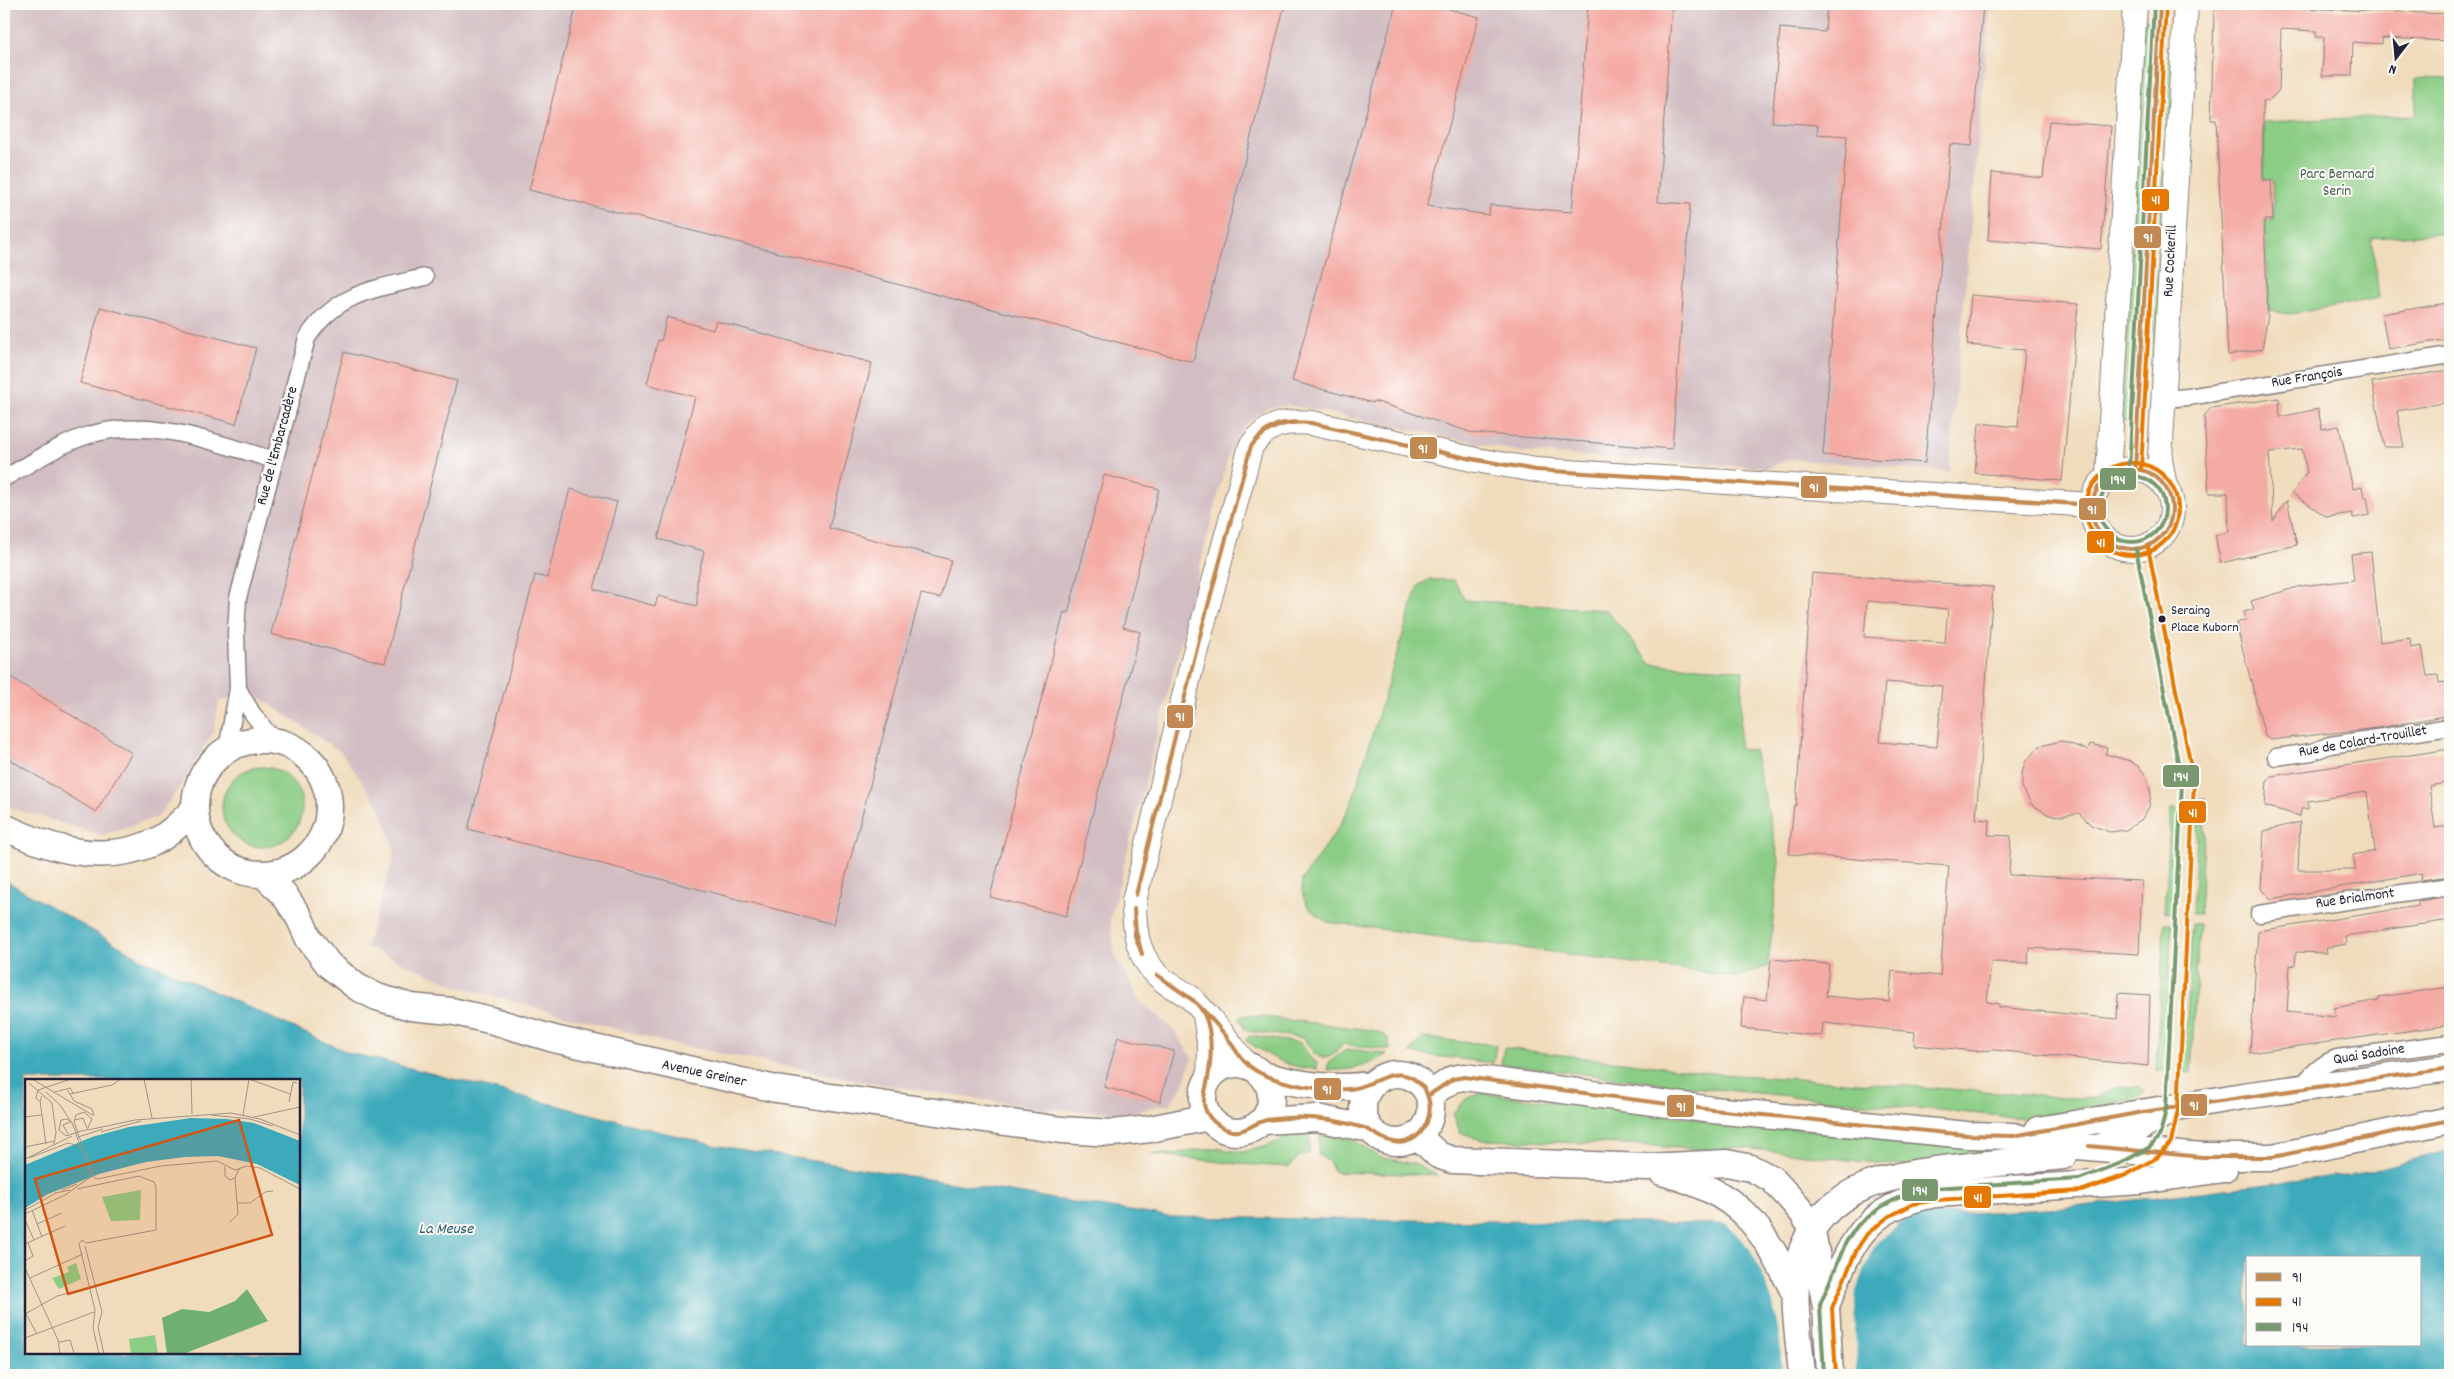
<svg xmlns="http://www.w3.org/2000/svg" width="2454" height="1379" font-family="Dekko,sans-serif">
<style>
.industrial{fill:#d2bec2}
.green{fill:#8bcd85;stroke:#567860}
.water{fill:#3caabb;stroke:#2f667b;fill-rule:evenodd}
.pier{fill:#f0dcbc}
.building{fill:#f4aba4;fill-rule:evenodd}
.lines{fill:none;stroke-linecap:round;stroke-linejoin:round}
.minor-casing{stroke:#897f7c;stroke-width:19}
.secondary-casing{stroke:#897f7c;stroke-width:26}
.primary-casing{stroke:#897f7c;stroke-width:29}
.minor{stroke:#fff;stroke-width:16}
.secondary{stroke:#fff;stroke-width:24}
.primary{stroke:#fff;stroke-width:26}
.bus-1-casing{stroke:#fdfcf7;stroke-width:8}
.bus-2-casing{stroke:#fdfcf7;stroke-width:8}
.bus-3-casing{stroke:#fdfcf7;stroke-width:8}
.bus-1{stroke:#c28952;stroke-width:4}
.bus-2{stroke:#e57803;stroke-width:4}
.bus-3{stroke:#79986e;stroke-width:4}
.bus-dot{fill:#22223b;stroke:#fdfcf7;stroke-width:2}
.labels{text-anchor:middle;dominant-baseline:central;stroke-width:4;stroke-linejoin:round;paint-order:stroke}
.bus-label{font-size:14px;fill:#22223b;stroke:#fdfcf7;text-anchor:start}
.park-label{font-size:15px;fill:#475e55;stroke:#fdfcf7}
.street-label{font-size:15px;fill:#22223b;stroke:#fdfcf7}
.water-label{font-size:16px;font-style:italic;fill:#2e5f75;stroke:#fdfcf7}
.inset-road{fill:none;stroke:#9e9288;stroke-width:1}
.view{fill:#d45411;fill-opacity:0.15;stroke:#d45411;stroke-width:2.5}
.inset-edge{fill:none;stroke:#22223b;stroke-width:2.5}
.line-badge{stroke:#fdfcf7;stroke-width:2}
.badge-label{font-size:14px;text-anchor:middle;font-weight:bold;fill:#fff}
</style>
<rect width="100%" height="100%" fill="#fdfcf7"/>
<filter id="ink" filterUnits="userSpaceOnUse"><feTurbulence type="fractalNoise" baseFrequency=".02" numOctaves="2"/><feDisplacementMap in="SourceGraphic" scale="10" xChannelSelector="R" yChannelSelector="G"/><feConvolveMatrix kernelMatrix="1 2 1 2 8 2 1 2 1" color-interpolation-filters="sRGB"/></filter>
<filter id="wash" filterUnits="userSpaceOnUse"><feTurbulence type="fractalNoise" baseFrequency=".0096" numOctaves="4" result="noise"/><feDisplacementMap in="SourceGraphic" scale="20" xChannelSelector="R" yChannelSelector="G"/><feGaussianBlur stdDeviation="1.12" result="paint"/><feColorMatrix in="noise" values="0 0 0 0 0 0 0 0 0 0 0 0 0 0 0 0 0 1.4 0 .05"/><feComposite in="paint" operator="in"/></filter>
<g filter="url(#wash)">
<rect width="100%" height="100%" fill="#f0dcbc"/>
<path class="industrial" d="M 4,4 L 1990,4 L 1949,472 L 1789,459 L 1769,468 L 1521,452 L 1289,405 L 1267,408 L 1247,423 L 1230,448 L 1110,920 L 1115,956 L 1140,1001 L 1174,1030 L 1192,1058 L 1184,1084 L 1170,1104 L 1126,1113 L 1043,1109 L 865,1082 L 668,1043 L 460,987 L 366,947 L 395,853 L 380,807 L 342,753 L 258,696 L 219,701 L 214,731 L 181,785 L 158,817 L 101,835 L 12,808 L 4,803 Z"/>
<path class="green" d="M 2144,19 L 2150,20 L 2128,422 L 2122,421 Z
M 2171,21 L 2177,21 L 2154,423 L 2149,423 Z
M 2416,78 L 2450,79 L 2450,233 L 2372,238 L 2379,298 L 2291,314 L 2269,311 L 2264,220 L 2274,220 L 2272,180 L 2264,180 L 2264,122 L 2416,115 Z
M 1429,580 L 1454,580 L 1465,600 L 1606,610 L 1651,664 L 1743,670 L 1739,749 L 1754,750 L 1779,860 L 1768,966 L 1738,977 L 1328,922 C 1311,914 1300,901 1302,880 L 1340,825 L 1351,804 L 1415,595 L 1419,585 Z
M222 807a40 40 0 1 1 80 0a40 40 0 1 1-80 0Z
M 2199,799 L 2206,799 L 2200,914 L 2193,914 Z
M 2171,809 L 2178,809 L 2172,913 L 2165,912 Z
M 2164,923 L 2172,923 L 2163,1071 L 2156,1070 Z
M 2192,924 L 2199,924 L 2191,1073 L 2184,1072 Z
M 1247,1015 L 1371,1030 L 1384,1035 L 1389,1039 L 1390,1050 L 1342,1044 C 1325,1068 1315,1058 1304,1038 L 1246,1031 L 1238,1017 Z
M 1250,1036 L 1301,1043 L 1311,1059 L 1317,1063 L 1317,1069 C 1286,1068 1270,1056 1245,1040 Z
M 1423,1038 L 1496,1045 L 1493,1063 L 1410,1053 Z
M 1504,1048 L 1722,1074 L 2040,1095 L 2061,1098 L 2096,1098 L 2117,1086 L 2140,1088 L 2144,1093 L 2135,1099 L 2089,1109 L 2023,1118 L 1693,1087 L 1501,1064 Z
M 1347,1049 L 1387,1054 C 1368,1067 1350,1071 1327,1070 L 1328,1063 Z
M 1482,1093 L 1725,1122 L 2035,1152 L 1921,1168 L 1735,1147 L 1720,1151 L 1627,1144 L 1481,1140 L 1460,1132 L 1453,1113 L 1466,1099 Z
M 1320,1135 L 1351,1139 L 1380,1157 L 1414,1164 L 1438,1175 L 1335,1172 L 1329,1162 L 1318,1154 Z
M 1291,1136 L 1310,1136 L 1309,1154 L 1300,1156 L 1289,1167 L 1238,1164 L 1152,1154 L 1173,1154 L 1214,1148 L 1242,1152 L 1264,1147 Z"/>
<path class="water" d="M 4,880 L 142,959 L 347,1052 L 713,1145 L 1168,1217 L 1726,1224 L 1915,1216 L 2066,1208 L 2361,1173 L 2450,1150 L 2450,1375 L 4,1375 ZM 26,1080 L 299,1080 L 299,1353 L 26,1353 ZM 2248,1258 L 2420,1258 L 2420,1345 L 2248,1345 Z"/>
<path class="pier" d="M 1923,1213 L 1903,1221 L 1886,1234 L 1874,1247 L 1867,1262 L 1855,1297 L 1856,1375 L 1782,1375 L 1780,1340 L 1773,1303 L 1763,1276 L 1750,1249 L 1725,1222 Z"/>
<g id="blocks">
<path class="building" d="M 577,4 L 1285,4 L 1193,362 L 737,242 L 529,190 Z
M 1396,4 L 1431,4 L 1479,17 L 1427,206 L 1489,215 L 1490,205 L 1572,212 L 1588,4 L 1672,4 L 1658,202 L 1690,204 L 1672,449 L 1473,433 L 1374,401 L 1373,403 L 1292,381 Z
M 1827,4 L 1983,4 L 1972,146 L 1950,144 L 1925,463 L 1823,455 L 1847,136 L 1817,134 L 1818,125 L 1772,122 L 1780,28 L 1825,32 Z
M 2221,5 L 2450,14 L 2450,41 L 2382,38 L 2382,44 L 2353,42 L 2352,76 L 2322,76 L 2324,37 L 2316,37 L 2316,31 L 2281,29 L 2279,90 L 2269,101 L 2263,101 L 2263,180 L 2271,180 L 2273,220 L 2264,220 L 2268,315 L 2262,349 L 2228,355 L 2216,120 L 2211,120 L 2214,10 Z
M 2049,121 L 2111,126 L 2101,249 L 1988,240 L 1992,173 L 2043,178 Z
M 1971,295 L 2078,304 L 2062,481 L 1975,473 L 1979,423 L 2018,427 L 2025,350 L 1967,345 Z
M 2447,303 L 2448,308 L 2450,308 L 2450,339 L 2388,349 L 2382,314 Z
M 100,307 L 256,348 L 236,424 L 80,383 Z
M 667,317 L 713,330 L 716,321 L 872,363 L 829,528 L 951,560 L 940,598 L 921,594 L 833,924 L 468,829 L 535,575 L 547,578 L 570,489 L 617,502 L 594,589 L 655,606 L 658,596 L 697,606 L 697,581 L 704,551 L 658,539 L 695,397 L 647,384 L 658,340 L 661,341 Z
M 344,352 L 457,381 L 385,663 L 271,634 Z
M 2450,370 L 2450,402 L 2397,411 L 2404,447 L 2384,447 L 2372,382 Z
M 2279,398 L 2280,417 L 2318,409 L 2322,429 L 2339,426 L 2353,489 L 2362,487 L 2364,497 L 2367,497 L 2370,515 L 2353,518 L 2352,513 L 2327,517 L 2292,493 L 2307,472 L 2302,449 L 2269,452 L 2273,521 L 2287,500 L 2297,545 L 2221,563 L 2215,535 L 2229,532 L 2228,493 L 2209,493 L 2204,416 L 2211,408 Z
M 1104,475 L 1159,489 L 1123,627 L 1140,632 L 1066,916 L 990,897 L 1064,612 L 1068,613 Z
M 2371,552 L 2380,642 L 2410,638 L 2411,648 L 2422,646 L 2427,676 L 2438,675 L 2439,683 L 2450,681 L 2450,715 L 2377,728 L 2270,740 L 2265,736 L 2236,623 L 2246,620 L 2244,612 L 2254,609 L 2251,601 L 2301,586 L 2354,580 L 2351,554 Z
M 1812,573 L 1993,587 L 1976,819 L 1990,820 L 1988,835 L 2011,836 L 2009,875 L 2142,881 L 2139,954 L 2029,948 L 2028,963 L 1991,962 L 1987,1002 L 1999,1004 L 1999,1007 L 2117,1019 L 2118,993 L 2150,995 L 2148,1066 L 1994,1050 L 1975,1051 L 1914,1045 L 1915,1032 L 1823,1023 L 1822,1036 L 1741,1028 L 1744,997 L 1767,1000 L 1771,959 L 1829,964 L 1826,996 L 1889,1002 L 1892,971 L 1940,976 L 1949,866 L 1789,854 L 1794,805 L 1796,806 ZM 1867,601 L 1948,609 L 1945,643 L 1864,637 ZM 1885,682 L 1942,686 L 1937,747 L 1880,742 Z
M 4,673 L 132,753 L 96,812 L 4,756 Z
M 2061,741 L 2088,750 L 2090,744 L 2107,748 L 2105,754 L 2130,761 L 2139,767 L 2146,776 L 2151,794 L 2149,807 L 2142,819 L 2126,830 L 2110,832 L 2091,825 L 2079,813 L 2062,816 L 2049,815 L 2031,804 L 2022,787 L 2022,774 L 2025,762 L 2040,746 Z
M 2450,749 L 2450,782 L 2429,786 L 2435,828 L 2450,826 L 2450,876 L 2421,880 L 2422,873 L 2271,899 L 2261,889 L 2264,831 L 2300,822 L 2298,870 L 2356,870 L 2353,855 L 2375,851 L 2367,792 L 2308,801 L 2308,809 L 2301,809 L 2300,816 L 2265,806 L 2267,782 L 2271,776 Z
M 2450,896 L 2450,920 L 2345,936 L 2346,944 L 2326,948 L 2327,953 L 2296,952 L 2295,966 L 2290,965 L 2287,1012 L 2336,1017 L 2334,1008 L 2379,1000 L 2379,997 L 2450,987 L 2450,1025 L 2250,1053 L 2258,931 L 2418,906 L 2418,901 Z
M 1118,1037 L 1174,1051 L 1160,1102 L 1104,1087 Z"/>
</g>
</g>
<g filter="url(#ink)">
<use href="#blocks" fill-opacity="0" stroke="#897f7c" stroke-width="1"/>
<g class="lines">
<g class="minor-casing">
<path id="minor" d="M 2164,399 L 2188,397 L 2450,355
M 4,478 C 31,464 59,444 89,435 C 151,416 215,443 274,460
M 238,689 L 252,713 L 274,741
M 227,749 L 238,689 L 236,633 L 238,598 L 307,338 C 336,292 376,289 425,277
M 2276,757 L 2312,752 L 2330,745 L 2450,727
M 2259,914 L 2450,886
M 2300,1088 C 2311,1075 2320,1064 2337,1058 L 2450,1043"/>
</g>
<g class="secondary-casing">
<path id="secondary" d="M2092 509a40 40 0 1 1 80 0a40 40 0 1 1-80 0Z
M 2108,476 L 2135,4
M 2165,487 L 2160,459 L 2186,4
M 1205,1015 L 1210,1049 L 1209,1078
M 1246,1065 C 1229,1041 1212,1020 1192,999 C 1184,991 1172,988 1163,980 C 1137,959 1134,932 1134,901 L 1193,660 L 1251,446 C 1268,424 1284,420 1311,423 L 1476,460 L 1536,470 L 2092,505"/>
</g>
<g class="primary-casing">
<path id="primary" d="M195 807a67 67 0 1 1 134 0a67 67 0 1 1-134 0Z
M 4,827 C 50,849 102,865 152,843 C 168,836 182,822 194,809
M 264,875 L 283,893 L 299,917 L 309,939 L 329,965 L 357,987 L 377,997 L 411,1007 L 451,1011 L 490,1020 L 554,1039 L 776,1089 L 1012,1123 L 1062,1130 L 1113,1133 L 1150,1129 L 1209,1117
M1203 1098a34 34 0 1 1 68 0a34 34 0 1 1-68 0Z
M1363 1108a34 34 0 1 1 68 0a34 34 0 1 1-68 0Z
M 1263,1075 C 1299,1085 1333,1090 1371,1085
M 1429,1095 L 1453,1079 L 1464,1077 L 1713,1110 L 1967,1135 L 2013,1136 L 2033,1142 L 2202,1157 L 2273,1157 L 2450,1120
M 1262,1121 L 1317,1118 L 1370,1129
M 2038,1130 L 2243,1096 L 2450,1068
M 1417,1135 L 1438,1155 L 1452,1160 L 1647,1167 L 1727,1163 L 1751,1168 L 1772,1179 L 1789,1197 L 1805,1216 L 1812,1231 L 1826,1307 L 1830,1375
M 2101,1147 L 2172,1110
M 1662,1172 C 1741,1194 1761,1224 1795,1294
M 1826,1306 C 1850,1244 1862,1208 1935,1194 L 2141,1181 L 2224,1169
M 1802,1375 C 1799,1338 1791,1298 1799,1261 C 1819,1181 1901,1173 1969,1166 C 2000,1163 2032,1159 2063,1156"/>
</g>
<use href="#minor" class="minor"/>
<use href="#secondary" class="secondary"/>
<use href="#primary" class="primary"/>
<g class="bus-1-casing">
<path id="bus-1" d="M 1311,423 L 1476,460 L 1536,470
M 1311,423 L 1451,455 L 1536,470
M 1251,446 C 1270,423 1282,420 1311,423
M 1251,446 C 1268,426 1285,421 1311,423
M2092 509a40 40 0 1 1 80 0a40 40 0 1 1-80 0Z
M 1536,470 L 2052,502 L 2092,505 Z
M 2135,470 L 2160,4
M 1203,624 L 1251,446
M 1203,624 L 1251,446
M 1157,809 L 1203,624
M 1157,809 L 1203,624
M 1136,895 L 1157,809
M 1136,895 L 1157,809
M 1134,909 L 1136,932 L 1142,954
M 1134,909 L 1135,936 L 1142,954
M 1157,975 L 1194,1001
M 1157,975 L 1194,1001
M 1196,1003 C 1207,1013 1216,1024 1226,1036 C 1236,1050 1242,1063 1258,1072 C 1284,1085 1321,1091 1350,1089 C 1372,1087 1393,1065 1414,1079 C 1447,1101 1423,1155 1387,1140 C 1379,1137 1372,1131 1364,1128 C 1333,1118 1298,1115 1267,1120 C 1254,1122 1247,1133 1232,1131 C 1219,1128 1206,1118 1204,1104 C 1203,1095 1207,1086 1208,1078 C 1212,1055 1214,1020 1196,1003 Z
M 1429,1095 L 1453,1079 L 1464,1077 L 1713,1110 L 1967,1135 L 2013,1136 L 2143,1112 L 2450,1068
M 2089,1146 L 2202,1157 L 2273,1157 L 2450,1120"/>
</g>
<g class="bus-2-casing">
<path id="bus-2" d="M2086 509a46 46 0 1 1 92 0a46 46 0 1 1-92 0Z
M 2141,470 L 2166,4
M 1836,1375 L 1832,1308 L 1857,1249 L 1867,1234 L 1888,1217 L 1913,1204 L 1936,1200 L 2081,1191 L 2126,1175 L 2158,1157 L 2171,1142 L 2178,1110 L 2194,782 L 2148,547"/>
</g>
<g class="bus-3-casing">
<path id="bus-3" d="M 2129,470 L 2154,4
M2099 509a33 33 0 1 1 66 0a33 33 0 1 1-66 0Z
M 1824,1375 L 1820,1305 L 1846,1242 L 1858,1225 L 1881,1207 L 1909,1192 L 1934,1188 L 2079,1179 L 2121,1163 L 2150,1147 L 2160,1135 L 2166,1109 L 2182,782 L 2136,549"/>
</g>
<use href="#bus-1" class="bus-1"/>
<use href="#bus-2" class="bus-2"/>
<use href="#bus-3" class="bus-3"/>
</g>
</g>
<circle class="bus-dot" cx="2162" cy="619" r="4.5"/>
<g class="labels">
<g class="bus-label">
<text x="2171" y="611">Seraing<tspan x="2171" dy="17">Place Kuborn</tspan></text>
</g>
<g class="park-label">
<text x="2337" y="175">Parc Bernard<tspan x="2337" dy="17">Serin</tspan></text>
</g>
<g class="street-label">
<text transform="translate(2171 261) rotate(-87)">Rue Cockerill</text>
<text transform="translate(2307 378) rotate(-9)">Rue François</text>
<text transform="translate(278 446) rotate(-75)">Rue de l'Embarcadère</text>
<text transform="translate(2363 742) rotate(-10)">Rue de Colard-Trouillet</text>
<text transform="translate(2355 899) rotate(-8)">Rue Brialmont</text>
<text transform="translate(2369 1055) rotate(-9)">Quai Sadoine</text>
<text transform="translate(704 1074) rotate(12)">Avenue Greiner</text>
</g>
<g class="water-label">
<text x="446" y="1229">La Meuse</text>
</g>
</g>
<g transform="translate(25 1079)">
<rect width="275" height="275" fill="#f0dcbc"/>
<path d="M 116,111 L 115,141 L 86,142 L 77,118 ZM 51,184 L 56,200 L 34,210 L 27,199 L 44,193 L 42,188 ZM 130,256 L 133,275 L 106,275 L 104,260 Z" fill="#8bcd85"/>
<path d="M 222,210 L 243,242 L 161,274 L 142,275 L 137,239 L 157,230 L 184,233 L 210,222 Z" fill="#70b072"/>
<path d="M 166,39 L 202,40 L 229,44 L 275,62 L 275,106 L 232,85 L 193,77 L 160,78 L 121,83 L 74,95 L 23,115 L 0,129 L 0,86 L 67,58 L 104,48 Z" fill="#3caabb"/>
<path class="inset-road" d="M 7,0 L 69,37M 119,0 L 127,39M 166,0 L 167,35M 224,0 L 265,15M 4,4 L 27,24 L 31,54 L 29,65M 42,11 L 45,15 L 87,6 L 96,0M 21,13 L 35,26 L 47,44M 30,13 L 45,9 L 48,14M 45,15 L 49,22 L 67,30 L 69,36M 17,17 L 15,22 L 21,65M 14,22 L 11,19 L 13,11 L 46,0M 264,23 L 268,3 L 272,4M 186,36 L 225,40 L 248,47M 218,36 L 224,0M 0,38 L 16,36M 229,38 L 275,28M 50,41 L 58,39 L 62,49M 63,51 L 110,41 L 206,34 L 235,40 L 275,56M 76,53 L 116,42M 43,55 L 38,46 L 45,43M 53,58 L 78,50M 0,68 L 30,62M 4,79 L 43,64 L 55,67M 0,80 L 47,57M 200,87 L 200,97 L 205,101 L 210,99 L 214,90M 52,110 L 114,97 L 129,103 L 131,108 L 131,151 L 61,164M 37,111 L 52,105M 30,114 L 45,111M 40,116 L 67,97 L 67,91 L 56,62 L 54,58 L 52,51 L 49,43 L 51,36 L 59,33 L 67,40 L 62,51 L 56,52 L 41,57 L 34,51 L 36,41 L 42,40 L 47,44 L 50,51 L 52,58 L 64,91 L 67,97 L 72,100 L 136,87 L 192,82 L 210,91 L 222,87 L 235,89 L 275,110M 213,124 L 225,124 L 240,113 L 248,112M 0,131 L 31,114M 7,131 L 17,158M 0,135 L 42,115M 0,141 L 9,161M 205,143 L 213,135 L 210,99M 12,145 L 37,134M 61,164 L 57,161 L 54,165 L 70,231 L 68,249 L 74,275M 0,165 L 40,147M 60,167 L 77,233 L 73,248 L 79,275M 0,182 L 8,177 L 3,164M 0,189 L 33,261 L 35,275M 5,199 L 58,175M 0,233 L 12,255M 0,235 L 32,217 L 65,209M 0,259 L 69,233M 34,263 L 45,261 L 49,274"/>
<path class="view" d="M 214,41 L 247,156 L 43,215 L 10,100 Z"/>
<rect width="275" height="275" class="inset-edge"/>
</g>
<g class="line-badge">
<rect x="2141" y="188" width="29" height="24" rx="5" fill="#e57803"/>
<rect x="2133" y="225" width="29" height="24" rx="5" fill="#c28952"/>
<rect x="1409" y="436" width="29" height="24" rx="5" fill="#c28952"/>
<rect x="2099" y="467" width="38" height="24" rx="5" fill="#79986e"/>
<rect x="1800" y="475" width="28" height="24" rx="5" fill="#c28952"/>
<rect x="2078" y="497" width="29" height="24" rx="5" fill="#c28952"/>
<rect x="2086" y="530" width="29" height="24" rx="5" fill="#e57803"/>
<rect x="1166" y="704" width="28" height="25" rx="5" fill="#c28952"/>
<rect x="2162" y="764" width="38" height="24" rx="5" fill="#79986e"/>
<rect x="2178" y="800" width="29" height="24" rx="5" fill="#e57803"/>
<rect x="1313" y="1077" width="29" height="24" rx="5" fill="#c28952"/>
<rect x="2180" y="1093" width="28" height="24" rx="5" fill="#c28952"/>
<rect x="1666" y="1094" width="29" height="24" rx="5" fill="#c28952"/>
<rect x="1901" y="1178" width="38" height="24" rx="5" fill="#79986e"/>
<rect x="1963" y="1185" width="29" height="24" rx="5" fill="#e57803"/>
</g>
<g class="badge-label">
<text x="2156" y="204">41</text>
<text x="2148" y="242">91</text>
<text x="1423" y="453">91</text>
<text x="2118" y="484">194</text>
<text x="1814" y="492">91</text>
<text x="2092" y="514">91</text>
<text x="2101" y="547">41</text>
<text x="1180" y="721">91</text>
<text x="2181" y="781">194</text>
<text x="2193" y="817">41</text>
<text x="1327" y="1094">91</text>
<text x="2194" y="1110">91</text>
<text x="1681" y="1111">91</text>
<text x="1920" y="1195">194</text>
<text x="1978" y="1202">41</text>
</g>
<rect width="2454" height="1379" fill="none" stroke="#fdfcf7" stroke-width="20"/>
<rect x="2246" y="1256" width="175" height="90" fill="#fdfcf7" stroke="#a5a5ac"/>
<rect x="2256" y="1273" width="25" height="8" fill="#c28952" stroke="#a5a5ac"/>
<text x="2292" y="1282" font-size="15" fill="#22223b">91</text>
<rect x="2256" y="1298" width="25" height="8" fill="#e57803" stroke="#a5a5ac"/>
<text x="2292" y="1306" font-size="15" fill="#22223b">41</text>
<rect x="2256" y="1323" width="25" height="8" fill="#79986e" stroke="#a5a5ac"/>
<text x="2292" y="1332" font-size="15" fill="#22223b">194</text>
<g transform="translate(2396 58) rotate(196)" stroke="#fdfcf7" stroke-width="4" paint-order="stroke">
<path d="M0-4L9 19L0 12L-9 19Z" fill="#22223b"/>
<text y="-8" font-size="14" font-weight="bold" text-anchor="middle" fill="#22223b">N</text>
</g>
</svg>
